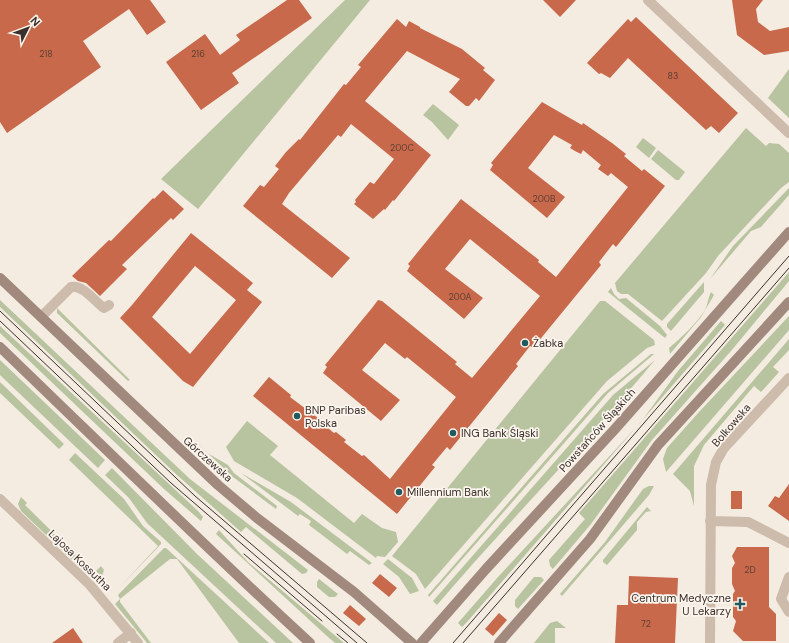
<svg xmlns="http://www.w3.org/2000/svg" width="789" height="643" font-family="'DM Sans',sans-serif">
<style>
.green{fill:#b8c4a0}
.building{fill:#c8694b;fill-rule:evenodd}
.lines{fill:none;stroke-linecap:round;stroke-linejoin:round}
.street{stroke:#cdbbac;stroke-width:10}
.secondary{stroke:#a18a7d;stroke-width:10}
.tram{stroke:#3b302b;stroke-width:1}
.poi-dot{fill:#1f5a5e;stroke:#fbf5ee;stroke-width:1.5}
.labels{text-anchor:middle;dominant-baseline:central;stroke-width:3.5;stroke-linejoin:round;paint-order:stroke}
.number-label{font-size:9px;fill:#5e3e33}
.poi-label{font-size:11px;fill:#3b302b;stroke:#fbf5ee;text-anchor:start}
.street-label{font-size:11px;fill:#3b302b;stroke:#fbf5ee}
</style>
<rect width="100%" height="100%" fill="#f4ebe1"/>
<path class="green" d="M 345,0 L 370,0 L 198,209 L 161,179 Z
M 789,69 L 789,118 L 768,98 Z
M 433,104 L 459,125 L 448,140 L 432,122 L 423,115 Z
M 746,128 L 766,146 L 769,143 L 779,144 L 789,153 L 789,182 L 781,188 L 718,256 L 706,273 L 662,321 L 628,294 L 621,294 L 617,291 L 615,283 Z
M 643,138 L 656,148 L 649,158 L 636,147 Z
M 658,150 L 685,172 L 679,180 L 676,180 L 651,159 Z
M 789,188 L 789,195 L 761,227 L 751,231 L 710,279 L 733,246 Z
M 789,272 L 789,281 L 731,351 L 652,440 L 591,524 L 553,569 L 550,566 L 549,560 L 585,519 L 579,513 Z
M 704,282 L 704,292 L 671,331 L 667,327 L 667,324 Z
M 611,288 L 614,294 L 619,299 L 626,298 L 660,326 L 667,335 L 665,338 L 608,292 Z
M 711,292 L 714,295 L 701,317 L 670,354 L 669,348 C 682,337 696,324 705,310 C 708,304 708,298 711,292 Z
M 0,300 L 190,479 L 308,570 L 306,573 L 302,574 L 246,527 L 241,532 L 177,475 L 0,307 Z
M 600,301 L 605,301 L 654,340 L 655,345 L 647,348 L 607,381 L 425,589 L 416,574 L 392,556 Z
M 57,308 L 130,380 L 128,381 L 57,313 Z
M 789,316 L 789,330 L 666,472 L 663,459 L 667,448 L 699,412 Z
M 721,321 L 725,325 L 467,622 L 462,627 L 458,623 L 498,577 L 641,422 L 678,371 Z
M 0,326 L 198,511 L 203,517 L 201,521 L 164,489 L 0,333 Z
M 789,339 L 789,350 L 773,367 L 779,372 L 761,392 L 754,386 L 704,445 L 694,466 L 694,506 L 690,491 L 673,474 Z
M 651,354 L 654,354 L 608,393 L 429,597 L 428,595 L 603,394 Z
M 0,360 L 105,460 L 98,468 L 0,375 Z
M 655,360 C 585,444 508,522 437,605 L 433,601 L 613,395 Z
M 0,382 L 64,444 L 59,449 L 0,393 Z
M 247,421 L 278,446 L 270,455 L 354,523 L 362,514 L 382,528 L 396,532 L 398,542 L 385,557 L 377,556 L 376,558 L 297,498 L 234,461 L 226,447 Z
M 195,441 L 209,454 L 228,465 L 234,473 L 277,506 L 276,509 L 233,477 Z
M 75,453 L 124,499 L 143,526 L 161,542 L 161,544 L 118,589 L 158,546 L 69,460 Z
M 112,468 L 197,554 L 293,643 L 276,643 L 147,523 L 129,498 L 105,475 Z
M 241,473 L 291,502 L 372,563 L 369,565 L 350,551 L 347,554 L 309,525 L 311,521 L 300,514 L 298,516 Z
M 649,486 L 654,486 L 649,495 L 562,596 L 560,594 L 605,542 L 643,489 Z
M 21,497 L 27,503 L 25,505 L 94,573 L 101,566 L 104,570 L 102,576 L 96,579 L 88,575 L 21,511 L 18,504 Z
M 647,507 L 651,511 L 646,512 L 637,522 L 637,530 L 607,565 L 603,562 L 603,560 Z
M 219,530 L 248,562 L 344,643 L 335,643 L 328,637 L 216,534 Z
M 164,548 L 166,548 L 269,643 L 239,643 L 177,559 L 170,559 L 120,599 L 120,602 L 151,643 L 147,643 L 115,604 L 120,599 L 118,595 Z
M 388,559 L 412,578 L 419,591 L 410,594 L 399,577 L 383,564 Z
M 534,577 L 541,577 L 544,580 L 518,609 L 515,606 L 515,600 Z
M 319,579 L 338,594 L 335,597 L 329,597 L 317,587 L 317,582 Z
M 557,621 L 566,628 L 555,628 L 555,643 L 534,643 L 550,623 Z"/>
<path class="building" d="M 0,0 L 150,0 L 166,22 L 147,35 L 129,9 L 83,41 L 101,67 L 7,133 L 0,122 Z
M 287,0 L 299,0 L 312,18 L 232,73 L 239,83 L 201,110 L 166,62 L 205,34 L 220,55 L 240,40 L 236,35 Z
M 543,0 L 576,0 L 560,17 Z
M 732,0 L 763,0 L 756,9 L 758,22 L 770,31 L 789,27 L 789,51 L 764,55 L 737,35 Z
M 636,17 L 738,113 L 719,133 L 711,126 L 706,130 L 628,58 L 610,78 L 601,73 L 599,74 L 587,63 L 628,19 L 631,22 Z
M 397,19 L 406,27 L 409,21 L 420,27 L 420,28 L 462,49 L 485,68 L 483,70 L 495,80 L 479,101 L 476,98 L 469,106 L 466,106 L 449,92 L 460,79 L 407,51 L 380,83 L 365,101 L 431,155 L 394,201 L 393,200 L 385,210 L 384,209 L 373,219 L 354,204 L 356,202 L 355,200 L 370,182 L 374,184 L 394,159 L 351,124 L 341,137 L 338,135 L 289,193 L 282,204 L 350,258 L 332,278 L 243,206 L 260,185 L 264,187 L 279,169 L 275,166 L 286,152 L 299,139 L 300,140 L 344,84 L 346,85 L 361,67 L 358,65 Z
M 542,102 L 582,125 L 583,123 L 612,143 L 626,154 L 624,156 L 642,171 L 644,169 L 665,186 L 616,247 L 613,244 L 599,262 L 601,265 L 533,348 L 530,346 L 516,364 L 518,366 L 450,450 L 447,447 L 432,465 L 435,467 L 397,514 L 253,396 L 269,377 L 291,395 L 290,397 L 318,418 L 317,419 L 334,433 L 336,432 L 346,440 L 344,442 L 362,456 L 364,455 L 390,479 L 456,397 L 407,357 L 405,359 L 385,343 L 362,370 L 400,400 L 381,421 L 323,373 L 327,367 L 325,365 L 372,308 L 378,300 L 382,301 L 457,362 L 455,364 L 472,378 L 540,296 L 470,239 L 445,269 L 483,298 L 464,319 L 407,271 L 410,266 L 408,264 L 461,199 L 539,260 L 538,262 L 556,277 L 628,187 L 611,173 L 608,176 L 598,169 L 601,165 L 583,150 L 581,154 L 575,151 L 570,148 L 572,145 L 554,135 L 528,168 L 565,197 L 547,218 L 490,170 L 493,165 L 491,163 Z
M 163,190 L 184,209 L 173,220 L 171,218 L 122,265 L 127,269 L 100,296 L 86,283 L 78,281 L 72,276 L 109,240 L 111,241 L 153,198 L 154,199 Z
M 191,233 L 253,283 L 247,290 L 262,302 L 193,387 L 183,381 L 120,318 L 132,305 ZM 195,266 L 236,300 L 190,354 L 152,317 Z
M 789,484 L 789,521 L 768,506 L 775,496 L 779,498 Z
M 731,491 L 742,491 L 742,509 L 731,509 Z
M 737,547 L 769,547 L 769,607 L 776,614 L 776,641 L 743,641 L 733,631 L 736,621 L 733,617 L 733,594 L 735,591 L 732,584 L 732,568 L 735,563 L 732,556 Z
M 380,574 L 397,588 L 389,597 L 372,583 Z
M 629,576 L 678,578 L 675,643 L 615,643 L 617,605 L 628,605 Z
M 350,605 L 366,619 L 359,626 L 343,613 Z
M 499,613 L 507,620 L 493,636 L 485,629 Z
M 73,628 L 83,643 L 52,643 Z"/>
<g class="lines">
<path class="street" d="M 648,0 L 789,133
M 41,317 L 71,287 C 84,285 94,301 104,308 L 109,305
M 0,499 L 90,585 L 138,643
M 710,521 L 748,522 L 789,543
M 789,577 L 781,599 L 789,612
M 118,643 L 131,633
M 710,643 L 711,485 L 716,462 L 724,448 L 789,378"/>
<path class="secondary" d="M 0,278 L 218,485 L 257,518 L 354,592 L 412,643
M 0,347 C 103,446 205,547 310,643
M 421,643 L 486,569 L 615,429 L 789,232
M 499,643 L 590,539 L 658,445 L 789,302"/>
<path class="tram" d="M 0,311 L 195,496 L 367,643
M 0,321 L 171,483 L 357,643
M 244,554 L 322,621
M 337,634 L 348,643
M 453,643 L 789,256
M 463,643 L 789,268"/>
</g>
<g class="poi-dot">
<circle cx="525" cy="343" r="4"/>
<circle cx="297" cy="416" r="4"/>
<circle cx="453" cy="433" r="4"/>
<circle cx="399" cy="492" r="4"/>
<path d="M738 598h4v4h4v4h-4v4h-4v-4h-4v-4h4z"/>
</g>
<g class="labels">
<g class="number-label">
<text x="46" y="54">218</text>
<text x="198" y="54">216</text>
<text x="673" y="76">83</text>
<text x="402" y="148">200C</text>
<text x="544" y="199">200B</text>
<text x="460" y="297">200A</text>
<text x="750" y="570">2D</text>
<text x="646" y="624">72</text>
</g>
<g class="poi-label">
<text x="533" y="343">Żabka</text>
<text x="305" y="410">BNP Paribas<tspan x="305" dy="13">Polska</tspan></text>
<text x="461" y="433">ING Bank Śląski</text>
<text x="407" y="492">Millennium Bank</text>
<text x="731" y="598" text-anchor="end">Centrum Medyczne<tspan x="731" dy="13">U Lekarzy</tspan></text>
</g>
<g class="street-label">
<text transform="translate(731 425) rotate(-49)">Bolkowska</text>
<text transform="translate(597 430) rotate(-48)">Powstańców Śląskich</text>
<text transform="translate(208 459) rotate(42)">Górczewska</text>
<text transform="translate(80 560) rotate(44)">Lajosa Kossutha</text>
</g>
</g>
<g transform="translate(28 28) rotate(48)" stroke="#fbf5ee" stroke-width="3" paint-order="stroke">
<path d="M0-3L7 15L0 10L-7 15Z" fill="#3b302b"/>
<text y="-6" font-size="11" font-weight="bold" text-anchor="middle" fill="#3b302b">N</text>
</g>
</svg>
